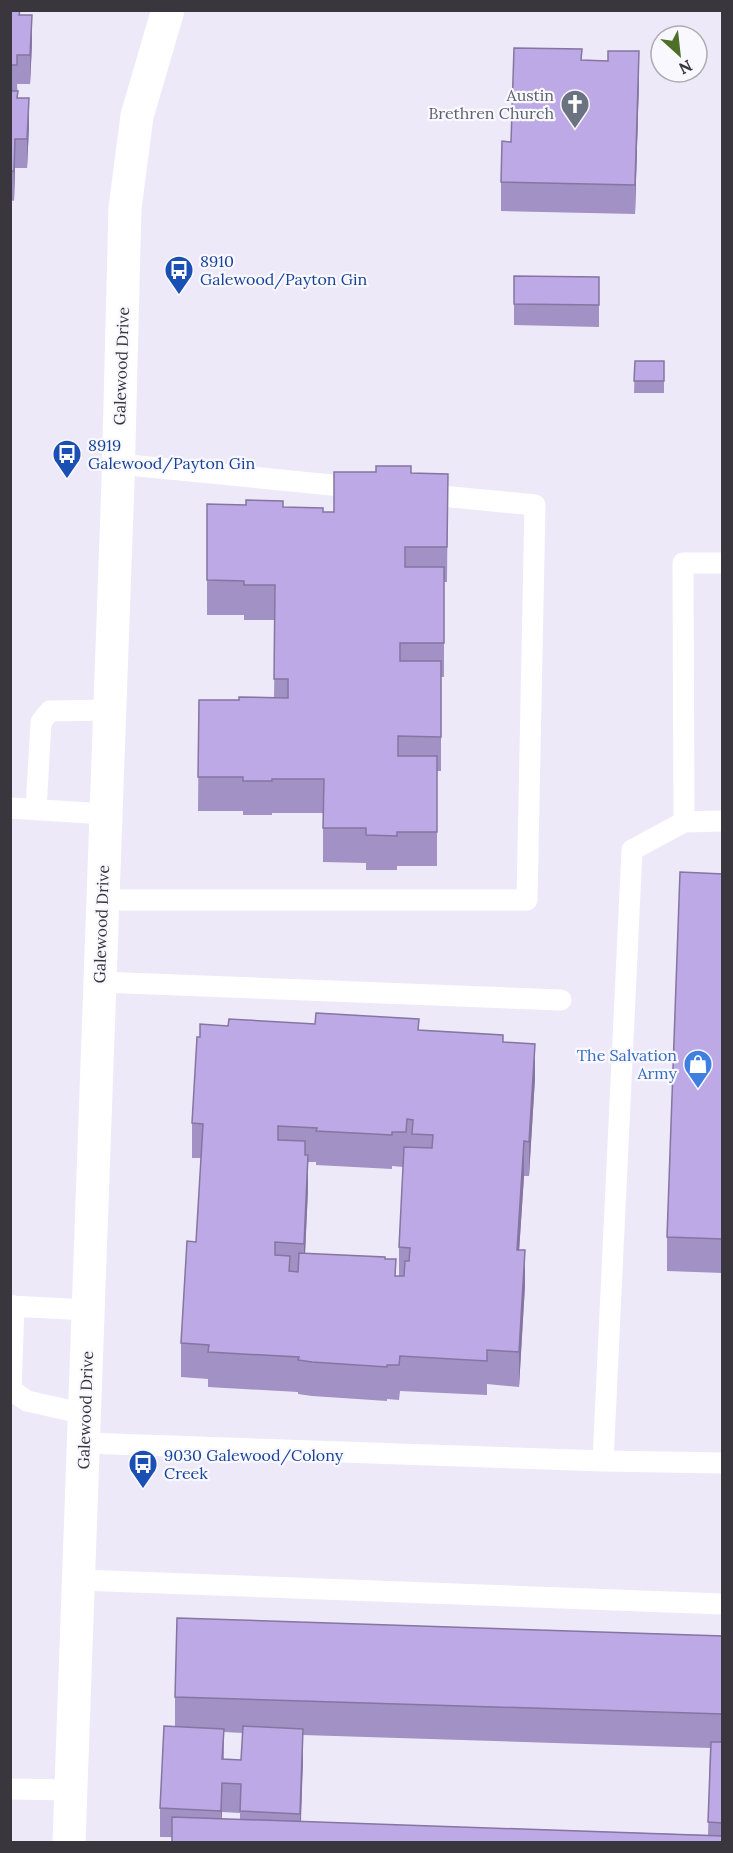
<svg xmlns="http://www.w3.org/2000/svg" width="733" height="1853" font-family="Lora,serif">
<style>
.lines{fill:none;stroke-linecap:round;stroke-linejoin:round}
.lane{stroke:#fff;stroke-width:21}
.street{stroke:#fff;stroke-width:33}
.wall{fill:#a291c5;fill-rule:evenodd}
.shaded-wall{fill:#8476a0}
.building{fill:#bca9e5;stroke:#8476a0;stroke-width:1.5;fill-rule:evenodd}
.labels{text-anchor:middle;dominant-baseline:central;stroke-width:4.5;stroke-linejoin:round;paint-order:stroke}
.worship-label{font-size:16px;fill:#5b616d;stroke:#faf8ff;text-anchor:end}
.transit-label{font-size:16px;fill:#164399;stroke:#faf8ff;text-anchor:start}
.street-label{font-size:16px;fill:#39373d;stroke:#faf8ff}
.shop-label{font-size:16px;fill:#366cbe;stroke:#faf8ff;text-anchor:end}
</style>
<rect width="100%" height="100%" fill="#eee9f9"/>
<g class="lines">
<path class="lane" d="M 118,464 L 362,488
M 10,808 L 105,814
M 36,810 L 41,722 L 50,711 L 109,710
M 722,821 L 684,822 L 632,850 L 603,1461 L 722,1463
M 684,822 L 683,563 L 722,563
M 102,900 L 527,900 L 535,505 L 420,494
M 99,982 L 561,1000
M 10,1306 L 88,1310
M 14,1306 L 11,1390 L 27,1401 L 85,1414
M 84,1443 L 603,1461
M 79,1580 L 722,1604
M 10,1789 L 71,1790"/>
<path class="street" d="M 69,1842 L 118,482 L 125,208 L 137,116 L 168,10"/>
</g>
<path class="wall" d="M 10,10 L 20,10 L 20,15 L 32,44 L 30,84 L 17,84 L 18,98 L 29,127 L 27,168 L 15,168 L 14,201 L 10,200 Z
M 723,44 L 723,145 L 722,145 L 722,111 Z
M 582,60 L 639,80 L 635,214 L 501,211 L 501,182 L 511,142 Z
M 514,276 L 599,277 L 599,327 L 514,325 Z
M 635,361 L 664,361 L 664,393 L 634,393 Z
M 411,473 L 448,474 L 447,582 L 444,582 L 444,677 L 441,677 L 441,771 L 437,771 L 437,866 L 397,866 L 397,870 L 366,870 L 366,863 L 323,862 L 323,813 L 272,813 L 272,815 L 243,815 L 243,811 L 198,811 L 199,700 L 239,700 L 274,698 L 275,620 L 244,620 L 244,615 L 207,615 L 207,504 L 283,507 L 323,512 L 334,512 Z
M 723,874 L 723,1273 L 667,1271 L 667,1237 Z
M 228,1026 L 419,1031 L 503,1042 L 535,1078 L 529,1176 L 524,1176 L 519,1250 L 525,1285 L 519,1387 L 487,1384 L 487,1395 L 400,1391 L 399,1400 L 387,1399 L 387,1401 L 312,1396 L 298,1394 L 298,1392 L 208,1387 L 208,1379 L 181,1377 L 181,1343 L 196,1242 L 201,1158 L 192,1158 L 192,1123 L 200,1037 ZM 308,1162 L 316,1162 L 316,1165 L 392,1169 L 392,1166 L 403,1167 L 399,1247 L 399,1276 L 396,1276 L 385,1259 L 305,1253 L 308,1189 Z
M 723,1636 L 723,1842 L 160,1837 L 160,1808 L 175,1727 L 175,1697 ZM 224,1732 L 243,1733 L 241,1760 L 224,1759 ZM 303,1735 L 710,1748 L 708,1835 L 301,1822 L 303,1758 ZM 222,1812 L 240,1813 L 240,1820 L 221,1819 Z"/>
<path class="shaded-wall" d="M 32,15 L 32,44 L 30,84 L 30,55 Z
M 639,51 L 639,80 L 635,214 L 635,185 Z
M 29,98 L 29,127 L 27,168 L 27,139 Z
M 15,139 L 15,168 L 14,201 L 14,171 Z
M 535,1044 L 535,1078 L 529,1176 L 529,1142 Z
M 524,1141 L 524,1176 L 517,1284 L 517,1250 Z
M 308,1155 L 308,1189 L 304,1278 L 304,1244 Z
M 525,1250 L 525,1285 L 519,1387 L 519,1352 Z
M 303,1729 L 303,1758 L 300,1842 L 300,1814 Z
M 222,1783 L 222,1812 L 221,1840 L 221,1811 Z"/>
<path class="building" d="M 10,10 L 20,10 L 19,15 L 32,15 L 30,55 L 17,55 L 17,65 L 10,65 Z
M 723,44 L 723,111 L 722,111 Z
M 514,48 L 582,49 L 581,60 L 608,61 L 608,51 L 639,51 L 635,185 L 501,182 L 502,141 L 511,142 Z
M 10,91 L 18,91 L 17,98 L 29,98 L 27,139 L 15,139 L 14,171 L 10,171 Z
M 514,276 L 599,277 L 599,305 L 514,304 Z
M 635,361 L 664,361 L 664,381 L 634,381 Z
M 376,466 L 411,466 L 411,473 L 448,474 L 447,547 L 405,547 L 405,567 L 444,567 L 444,643 L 400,643 L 400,661 L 441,661 L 441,737 L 398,736 L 398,756 L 437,756 L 437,832 L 397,832 L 397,836 L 366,835 L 366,828 L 323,828 L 324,779 L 272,779 L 272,781 L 243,781 L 243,777 L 198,777 L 199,700 L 239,700 L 239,697 L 288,698 L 288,679 L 274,679 L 275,585 L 244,585 L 244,581 L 207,580 L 207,504 L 246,505 L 246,500 L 283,501 L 283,507 L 323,508 L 323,512 L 334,512 L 334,472 L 376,472 Z
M 680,872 L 723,874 L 723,1239 L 667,1237 Z
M 316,1013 L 419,1019 L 418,1030 L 503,1035 L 503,1042 L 535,1044 L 529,1142 L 524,1141 L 517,1250 L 525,1250 L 519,1352 L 487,1350 L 487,1361 L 400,1356 L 399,1365 L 387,1365 L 387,1367 L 312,1362 L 298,1360 L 299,1357 L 208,1352 L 209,1345 L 181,1343 L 187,1241 L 196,1242 L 203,1124 L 192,1123 L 197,1037 L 200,1037 L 200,1024 L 228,1026 L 229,1019 L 315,1024 ZM 407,1119 L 413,1120 L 412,1134 L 433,1135 L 432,1148 L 404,1147 L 399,1247 L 410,1248 L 409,1261 L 405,1261 L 404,1276 L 395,1276 L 396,1259 L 385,1259 L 385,1257 L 299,1253 L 298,1272 L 289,1271 L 290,1256 L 275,1255 L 275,1242 L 304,1244 L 308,1155 L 305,1155 L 305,1141 L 278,1140 L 278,1126 L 317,1128 L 316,1131 L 392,1135 L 392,1132 L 406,1132 Z
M 177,1618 L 723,1636 L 723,1714 L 175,1697 Z
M 164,1726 L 224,1729 L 222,1759 L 241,1760 L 243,1726 L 303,1729 L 300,1814 L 240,1811 L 241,1784 L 222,1783 L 221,1811 L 160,1808 Z
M 711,1742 L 723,1742 L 723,1823 L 708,1822 Z
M 172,1817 L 723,1836 L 723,1842 L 172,1842 Z"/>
<defs>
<g id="church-pin" transform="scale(1.5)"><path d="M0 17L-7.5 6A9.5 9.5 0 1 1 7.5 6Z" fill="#6b7280" stroke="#faf8ff"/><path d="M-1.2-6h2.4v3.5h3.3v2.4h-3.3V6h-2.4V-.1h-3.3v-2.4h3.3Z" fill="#fff"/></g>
<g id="bus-pin" transform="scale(1.5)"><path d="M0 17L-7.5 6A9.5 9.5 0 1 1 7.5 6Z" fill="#1a4fb4" stroke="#faf8ff"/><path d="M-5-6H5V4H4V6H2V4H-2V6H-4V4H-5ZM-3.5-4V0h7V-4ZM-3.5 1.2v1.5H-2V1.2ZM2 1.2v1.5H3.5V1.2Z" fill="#fff"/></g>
<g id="shop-pin" transform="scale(1.5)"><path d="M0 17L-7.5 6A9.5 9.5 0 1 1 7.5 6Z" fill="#3f7fe0" stroke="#faf8ff"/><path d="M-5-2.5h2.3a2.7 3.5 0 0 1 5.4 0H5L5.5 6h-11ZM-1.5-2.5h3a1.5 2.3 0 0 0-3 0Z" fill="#fff"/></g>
</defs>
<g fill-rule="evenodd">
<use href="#church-pin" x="575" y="104"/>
<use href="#bus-pin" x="179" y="270"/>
<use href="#bus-pin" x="67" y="454"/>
<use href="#shop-pin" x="698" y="1064"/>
<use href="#bus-pin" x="143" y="1464"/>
</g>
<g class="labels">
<g class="worship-label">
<text x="554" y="95">Austin<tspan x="554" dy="18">Brethren Church</tspan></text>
</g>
<g class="transit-label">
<text x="200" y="261">8910<tspan x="200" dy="18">Galewood/Payton Gin</tspan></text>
<text x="88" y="445">8919<tspan x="88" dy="18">Galewood/Payton Gin</tspan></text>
<text x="164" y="1455">9030 Galewood/Colony<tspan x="164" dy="18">Creek</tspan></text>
</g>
<g class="street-label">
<text transform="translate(121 366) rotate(-88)">Galewood Drive</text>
<text transform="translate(101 924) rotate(-88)">Galewood Drive</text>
<text transform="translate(85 1410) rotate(-88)">Galewood Drive</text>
</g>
<g class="shop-label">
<text x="677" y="1055">The Salvation<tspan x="677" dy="18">Army</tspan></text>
</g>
</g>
<rect width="733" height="1853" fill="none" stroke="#39373d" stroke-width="24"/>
<g transform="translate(679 54) rotate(153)"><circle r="28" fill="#faf8ff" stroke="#adabb1" stroke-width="1.5"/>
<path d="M0-4.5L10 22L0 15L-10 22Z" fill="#4e6f27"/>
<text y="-9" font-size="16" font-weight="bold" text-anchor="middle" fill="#39373d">N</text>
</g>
</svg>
